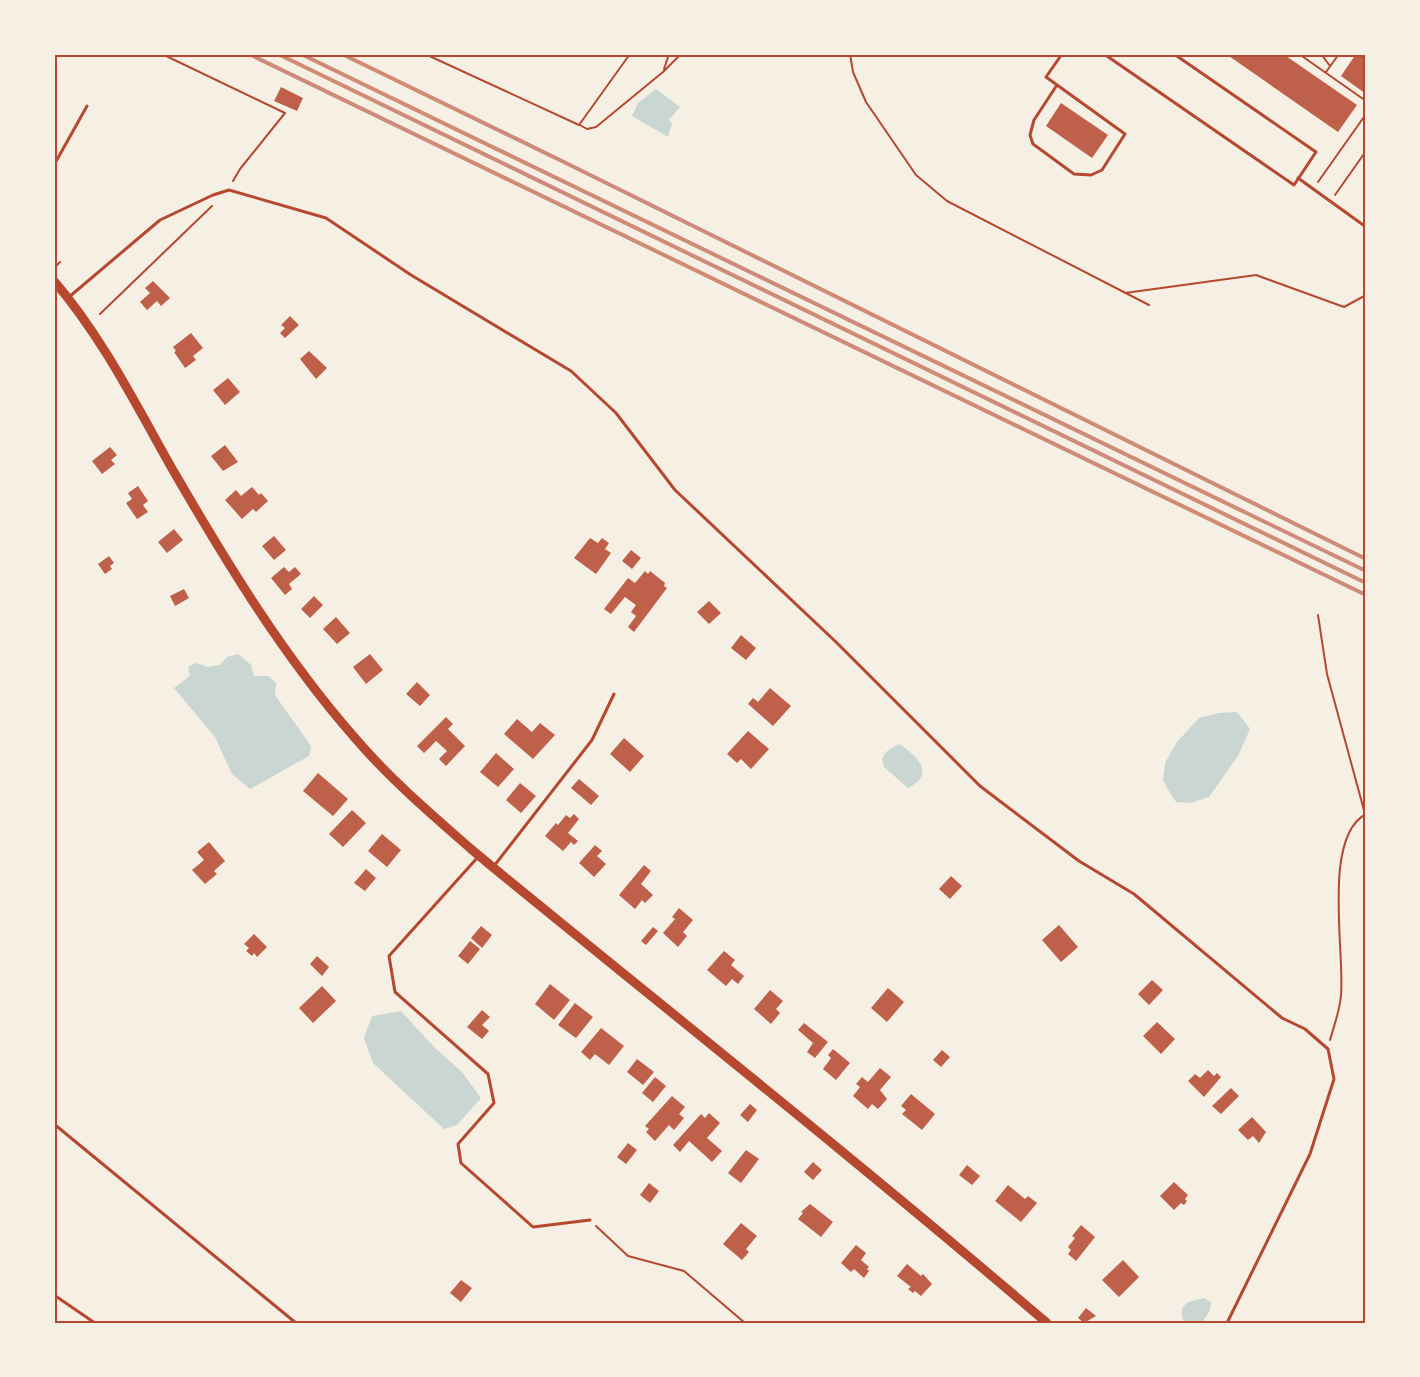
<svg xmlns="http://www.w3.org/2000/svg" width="1420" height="1377" font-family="'Golos Text',sans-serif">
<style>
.water{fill:#c9d6d2}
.building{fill:#bf614a}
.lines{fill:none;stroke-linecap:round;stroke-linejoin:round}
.path{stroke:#b5482f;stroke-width:2}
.service{stroke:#b5482f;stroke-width:3}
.secondary{stroke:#b5482f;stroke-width:9}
.rail{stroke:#cf8b77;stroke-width:4}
.neatline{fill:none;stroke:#b5482f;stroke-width:2}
</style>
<rect width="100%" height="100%" fill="#f6efe4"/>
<path class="water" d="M 656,89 L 680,107 L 669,120 L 672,124 L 668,137 L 632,116 L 638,103 Z
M 238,654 L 251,665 L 254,676 L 269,676 L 276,683 L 275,695 L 311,746 L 309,756 L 250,789 L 232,774 L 215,737 L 174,688 L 190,676 L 188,667 L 196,663 L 208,667 L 220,665 L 227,657 Z
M 1237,712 L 1250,729 L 1238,756 L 1209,797 L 1190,803 L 1176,802 L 1163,781 L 1165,763 L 1177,742 L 1199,718 L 1219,713 Z
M 899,744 C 916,755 937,774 908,788 L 884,767 L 882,759 L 886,752 Z
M 401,1011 L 434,1047 L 462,1072 L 481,1098 L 457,1125 L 444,1129 L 373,1063 L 364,1038 L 372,1016 Z
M 1204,1298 L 1211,1302 L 1210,1310 L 1202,1323 L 1184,1323 L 1182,1316 L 1182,1308 L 1188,1302 Z"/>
<path class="building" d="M 1226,54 L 1283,54 L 1357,105 L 1338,132 Z
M 1356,54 L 1366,54 L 1366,94 L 1341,76 Z
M 281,87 L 303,98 L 297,111 L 274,101 Z
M 1061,103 L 1108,135 L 1092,158 L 1046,126 Z
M 153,281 L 170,298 L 161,306 L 157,301 L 147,310 L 140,302 L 150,293 L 145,288 Z
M 290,316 L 299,325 L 285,338 L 280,333 L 285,328 L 281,325 Z
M 191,333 L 203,348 L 193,356 L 196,360 L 185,368 L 174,352 L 176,351 L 173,347 Z
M 309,351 L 327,368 L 316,379 L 300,359 Z
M 228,378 L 240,392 L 225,405 L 213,390 Z
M 225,445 L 238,462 L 223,471 L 211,456 Z
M 110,447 L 117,455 L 111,460 L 115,464 L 102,474 L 92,461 Z
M 138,486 L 148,501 L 143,505 L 148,512 L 137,519 L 126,503 L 132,499 L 128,493 Z
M 252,487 L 259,495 L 261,493 L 268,501 L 256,512 L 253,509 L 242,519 L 225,500 L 236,490 L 241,496 Z
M 174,529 L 183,540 L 167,553 L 158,542 Z
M 274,536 L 286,550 L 274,560 L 262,546 Z
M 590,538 L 598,543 L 602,538 L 609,543 L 605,549 L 611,553 L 596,574 L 574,558 Z
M 631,550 L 641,558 L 632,569 L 622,561 Z
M 109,556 L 114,563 L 110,566 L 112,569 L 105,574 L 98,564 Z
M 284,567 L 289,572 L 295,567 L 301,574 L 289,584 L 292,589 L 285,595 L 271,578 Z
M 645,571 L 648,574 L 650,571 L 665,583 L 664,586 L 667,588 L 634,632 L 628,627 L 636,616 L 631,612 L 636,605 L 625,597 L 611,614 L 604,609 L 628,578 L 635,583 Z
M 184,589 L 189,598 L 175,606 L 170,596 Z
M 314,596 L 323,605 L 310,618 L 301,609 Z
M 709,601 L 721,613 L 709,624 L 697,612 Z
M 336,617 L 350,633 L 337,644 L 323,629 Z
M 741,635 L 756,648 L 746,660 L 731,648 Z
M 370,654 L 383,670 L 366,684 L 353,667 Z
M 417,682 L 430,695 L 420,706 L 406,694 Z
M 770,688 L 791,706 L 773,726 L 748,704 L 753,698 L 758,702 Z
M 446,717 L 453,724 L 448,729 L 465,746 L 446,766 L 439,759 L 447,751 L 436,741 L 424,753 L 417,746 Z
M 517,719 L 532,732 L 540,723 L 555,735 L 533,759 L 504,734 Z
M 748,731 L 769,749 L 751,769 L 741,759 L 737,763 L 727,754 Z
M 624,738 L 644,756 L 630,772 L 610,754 Z
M 496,753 L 514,769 L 498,787 L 480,772 Z
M 318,773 L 348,799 L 333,816 L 303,791 Z
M 579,779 L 599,796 L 591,805 L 571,788 Z
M 520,783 L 536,796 L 521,813 L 506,800 Z
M 352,810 L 366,823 L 343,847 L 329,834 Z
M 574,814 L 579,819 L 568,833 L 578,841 L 574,845 L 571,842 L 563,851 L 545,836 L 556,823 L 558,825 L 566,815 L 570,818 Z
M 382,834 L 401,850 L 387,867 L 368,851 Z
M 209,842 L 225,861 L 214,871 L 217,874 L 205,884 L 192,870 L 204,860 L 197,852 Z
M 595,845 L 602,851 L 597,856 L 606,864 L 594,877 L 579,863 Z
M 644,865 L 651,871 L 641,884 L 653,895 L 645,903 L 642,900 L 635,909 L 619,895 Z
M 366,869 L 376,878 L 365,891 L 354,883 Z
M 951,876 L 962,886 L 950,899 L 939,889 Z
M 679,908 L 693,920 L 683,932 L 687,936 L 678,947 L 663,933 L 675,919 L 672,917 Z
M 1059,925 L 1078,947 L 1061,962 L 1042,940 Z
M 481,926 L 492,935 L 482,948 L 471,938 Z
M 653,927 L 658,931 L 646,945 L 641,941 Z
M 254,934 L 267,947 L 257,957 L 254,953 L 252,956 L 246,951 L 249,948 L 244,944 Z
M 470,941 L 480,949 L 468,964 L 458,956 Z
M 724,951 L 735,960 L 731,965 L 744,976 L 738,984 L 732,979 L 726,986 L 707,970 Z
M 317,956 L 329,967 L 322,976 L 310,964 Z
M 1152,980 L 1163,990 L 1149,1005 L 1138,994 Z
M 550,984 L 570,1000 L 554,1020 L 535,1004 Z
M 322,986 L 336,1001 L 313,1023 L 299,1008 Z
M 888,988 L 904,1002 L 887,1022 L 871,1008 Z
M 770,990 L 783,1001 L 776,1009 L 780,1013 L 771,1024 L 754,1009 Z
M 575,1003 L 593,1017 L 576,1038 L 558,1025 Z
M 482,1010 L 490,1017 L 482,1025 L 489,1031 L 482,1039 L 467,1027 Z
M 1157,1022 L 1175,1039 L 1161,1054 L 1143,1036 Z
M 804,1023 L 828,1042 L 815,1058 L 807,1052 L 813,1043 L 798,1030 Z
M 601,1028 L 624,1046 L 609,1065 L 595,1054 L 590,1060 L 581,1052 Z
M 833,1049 L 850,1063 L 836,1080 L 823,1069 L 831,1058 L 828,1055 Z
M 942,1050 L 950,1057 L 941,1067 L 933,1060 Z
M 637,1059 L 654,1072 L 643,1085 L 627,1072 Z
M 880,1068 L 891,1077 L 880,1090 L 887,1099 L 878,1109 L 872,1104 L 868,1109 L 853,1096 L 860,1087 L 856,1084 L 862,1077 L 868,1082 Z
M 1208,1070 L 1214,1076 L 1217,1073 L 1221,1077 L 1204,1097 L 1188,1081 L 1195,1074 L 1200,1078 Z
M 655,1077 L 666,1086 L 653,1102 L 642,1093 Z
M 1231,1088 L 1239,1096 L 1221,1114 L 1212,1106 Z
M 911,1094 L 935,1114 L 922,1130 L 902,1114 L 906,1110 L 901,1106 Z
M 672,1096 L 685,1107 L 679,1114 L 684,1118 L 674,1130 L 669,1125 L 655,1141 L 646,1132 L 649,1129 L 645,1126 Z
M 750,1104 L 757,1110 L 748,1122 L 740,1115 Z
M 709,1113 L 720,1123 L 707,1138 L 722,1151 L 712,1162 L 689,1141 L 680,1152 L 673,1145 L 701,1114 L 705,1118 Z
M 1252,1117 L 1266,1132 L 1259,1143 L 1253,1136 L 1248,1140 L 1238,1130 Z
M 628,1143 L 637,1150 L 626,1164 L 617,1157 Z
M 746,1150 L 759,1159 L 741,1183 L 728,1173 Z
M 813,1162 L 822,1170 L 813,1180 L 804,1172 Z
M 967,1165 L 980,1176 L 972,1185 L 959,1175 Z
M 1174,1182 L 1188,1195 L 1185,1199 L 1187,1201 L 1184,1205 L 1181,1203 L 1174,1210 L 1160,1196 Z
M 649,1183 L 659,1191 L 650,1203 L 640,1195 Z
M 1008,1185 L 1025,1199 L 1028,1196 L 1037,1203 L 1021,1222 L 995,1201 Z
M 810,1204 L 833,1222 L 821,1237 L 798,1219 L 803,1213 L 801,1212 Z
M 741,1223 L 757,1236 L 746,1249 L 749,1252 L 742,1260 L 723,1244 Z
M 1081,1225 L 1095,1237 L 1076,1261 L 1068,1254 L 1071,1250 L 1068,1247 L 1075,1238 L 1072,1236 Z
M 856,1245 L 866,1253 L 861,1260 L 869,1267 L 867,1269 L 869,1271 L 864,1278 L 854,1269 L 851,1272 L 841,1263 Z
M 1123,1260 L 1139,1277 L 1119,1297 L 1102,1280 Z
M 907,1264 L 921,1276 L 923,1274 L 932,1284 L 921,1296 L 915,1291 L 913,1293 L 908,1289 L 911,1287 L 897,1276 Z
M 461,1280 L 472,1288 L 461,1302 L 450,1293 Z
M 1086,1308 L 1096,1316 L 1084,1323 L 1078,1318 Z"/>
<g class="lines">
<path class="path" d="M 162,54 L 285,113 L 240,169 L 233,181
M 425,54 L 579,125 L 630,54
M 850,54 L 853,72 L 866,102 L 916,175 L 947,201 L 1149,305
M 1299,54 L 1366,101
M 1321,54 L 1330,66
M 664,69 L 669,54
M 1326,72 L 1339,54
M 580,125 L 587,129 L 596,127 L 663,72 L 681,54
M 1318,182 L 1366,114
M 1335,195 L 1366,151
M 54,268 L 60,262
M 1125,293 L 1256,275 L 1344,307 L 1366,295
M 100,314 L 212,206
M 1318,615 L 1327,674 L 1365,814
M 1330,1040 C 1334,1026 1340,1010 1341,995 C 1345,953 1322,837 1366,814
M 596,1226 L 628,1256 L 684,1271 L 745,1323"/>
<path class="service" d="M 1104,54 L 1294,185 L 1316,152 L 1174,54
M 1057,85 L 1034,120 L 1030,135 L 1033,144 L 1074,174 L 1091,175 L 1102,170 L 1125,134 L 1046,77 L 1062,54
M 54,165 L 87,106
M 1298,178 L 1366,227
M 69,297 L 160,220 L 213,195 L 229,190 L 326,218 L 411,275 L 571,371 L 616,413 L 675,490 L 836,642 L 980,786 L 1079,861 L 1134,894 L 1282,1018 L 1305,1029 L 1328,1049 L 1334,1079 L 1310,1154 L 1227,1323
M 478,857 L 389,956 L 395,992 L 488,1074 L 494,1103 L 458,1144 L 461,1163 L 533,1227 L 590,1220
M 494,866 L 592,740 L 614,694
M 54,1124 L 296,1323
M 54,1295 L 95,1323"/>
<path class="secondary" d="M 54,281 C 103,338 137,407 174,472 C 228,565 284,657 355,738 C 390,779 431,814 471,849 C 521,891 573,932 624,974 C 766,1089 908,1204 1047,1323"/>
<path class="rail" d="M 249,54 L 1366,595
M 278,54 L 1366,583
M 301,54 L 1366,571
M 342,54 L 570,165 L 1366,559"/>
</g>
<rect width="1420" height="1377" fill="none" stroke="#f6efe4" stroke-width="111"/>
<rect x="56" y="56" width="1308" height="1266" class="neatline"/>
</svg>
